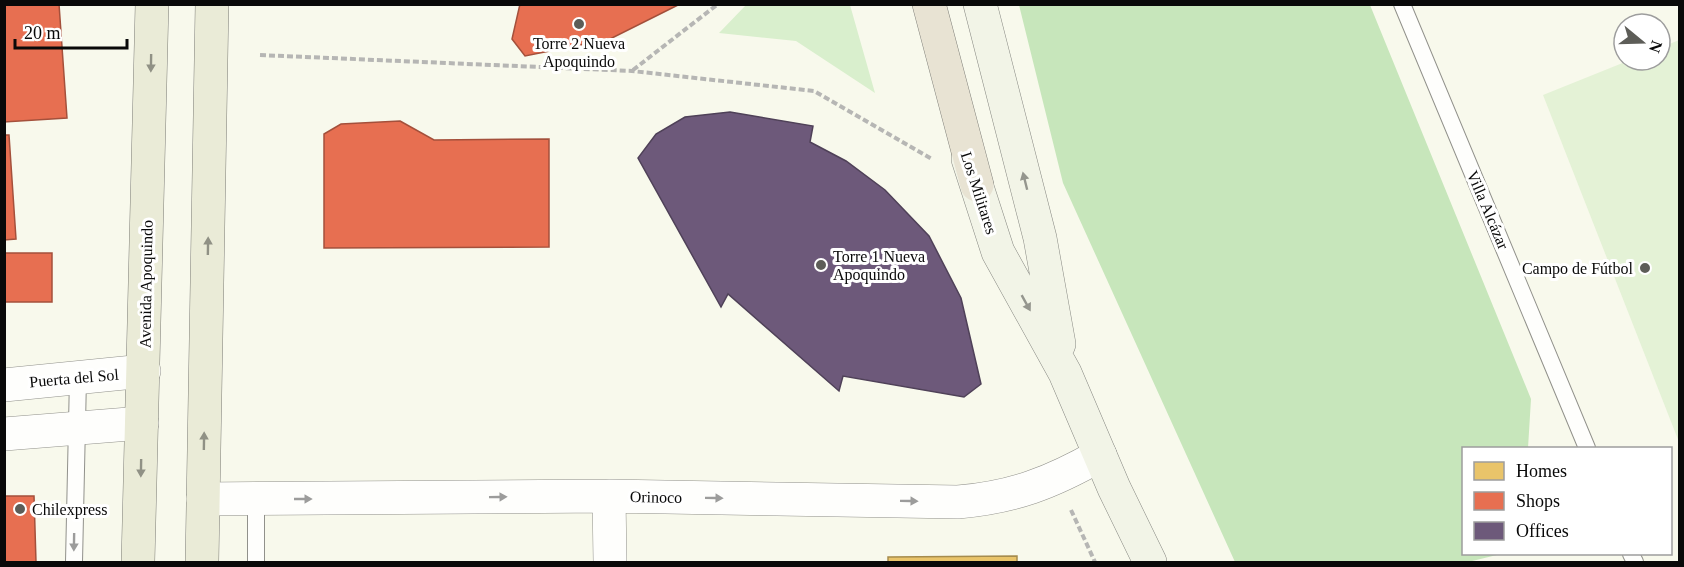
<svg xmlns="http://www.w3.org/2000/svg" width="1684" height="567" font-family="Georgia,serif">
<style>
.green{fill:#d9efcd}
.forest{fill:#c7e6bb}
.pitch{fill:#e4f2d6}
.homes{fill:#e9c46a;stroke:#a68c4d;stroke-width:1.5}
.shops{fill:#e76f51;stroke:#a4503b;stroke-width:1.5}
.offices{fill:#6d597a;stroke:#4f4158;stroke-width:1.5}
.lines{fill:none;stroke-linecap:round;stroke-linejoin:round}
.service-casing{stroke:#91918b;stroke-width:18}
.minor-casing{stroke:#91918b;stroke-width:34}
.tertiary-casing{stroke:#91918b;stroke-width:34}
.secondary-casing{stroke:#878882;stroke-width:34}
.primary-casing{stroke:#7e7e78;stroke-width:34}
.motorway-casing{stroke:#7e7e78;stroke-width:34}
.path{stroke:#b6b6b4;stroke-width:4;stroke-dasharray:6 3;stroke-linecap:butt}
.service{stroke:#fefefc;stroke-width:16}
.minor{stroke:#fefefc;stroke-width:33}
.tertiary{stroke:#fefefc;stroke-width:33}
.secondary{stroke:#f2f4e7;stroke-width:33}
.primary{stroke:#eaebd7;stroke-width:33}
.motorway{stroke:#e8e3d3;stroke-width:33}
.oneway{fill:#909185}
.oneway2{fill:#95968e}
.oneway3{fill:#9c9c9b}
.poi-dot{fill:#5d5d58;stroke:#fff;stroke-width:2}
.labels{text-anchor:middle;dominant-baseline:central;stroke-width:6;stroke-linejoin:round;paint-order:stroke}
.poi-label{font-size:16px;fill:#090909;stroke:#fff;text-anchor:start}
.street-label{font-size:16px;fill:#090909;stroke:#fff}
</style>
<rect width="100%" height="100%" fill="#f8f9ec"/>
<path class="green" d="M 746,5 L 850,5 L 875,93 L 796,41 L 719,33 Z"/>
<path class="forest" d="M 1019,5 L 1370,5 L 1531,399 L 1528,448 L 1464,448 L 1464,554 L 1501,554 L 1468,562 L 1235,562 L 1063,183 Z"/>
<path class="pitch" d="M 1679,40 L 1679,442 L 1543,95 L 1630,60 L 1660,60 L 1660,48 Z"/>
<path class="homes" d="M 1017,556 L 1017,562 L 888,562 L 888,557 Z"/>
<path class="shops" d="M 4,4 L 59,4 L 67,118 L 4,122 Z
M 520,4 L 680,4 L 610,39 L 525,56 L 512,39 Z
M 400,121 L 434,140 L 549,139 L 549,247 L 324,248 L 324,134 L 341,124 Z
M 4,135 L 9,135 L 16,239 L 4,240 Z
M 4,253 L 52,253 L 52,302 L 4,302 Z
M 4,496 L 34,496 L 36,562 L 4,562 Z"/>
<path class="offices" d="M 730,112 L 813,126 L 810,142 L 846,161 L 885,190 L 929,236 L 961,298 L 981,384 L 964,397 L 843,376 L 839,391 L 728,294 L 721,307 L 638,158 L 656,134 L 685,117 Z"/>
<g class="lines">
<g class="service-casing">
<path id="service" d="M 1402,4 L 1587,448
M 256,498 L 256,562
M 1631,554 L 1635,562
M 74,562 L 78,378"/>
</g>
<g class="minor-casing">
<path id="minor" d="M 609,496 L 610,562
M 203,499 L 609,496 L 958,502 C 1014,497 1051,483 1100,455"/>
</g>
<g class="tertiary-casing">
<path id="tertiary" d="M 4,385 L 144,371
M 4,434 L 142,423"/>
</g>
<g class="secondary-casing">
<path id="secondary" d="M 980,4 L 1040,238 L 1059,344
M 968,159 L 998,252 L 1065,373 L 1114,488 L 1150,562"/>
</g>
<g class="primary-casing">
<path id="primary" d="M 138,562 L 152,4
M 202,562 L 212,4"/>
</g>
<g class="motorway-casing">
<path id="motorway" d="M 929,4 L 977,185"/>
</g>
<path class="path" d="M 260,55 L 632,71 L 814,91 L 932,159
M 633,70 L 718,4
M 1071,510 L 1095,562"/>
<use href="#service" class="service"/>
<use href="#minor" class="minor"/>
<use href="#tertiary" class="tertiary"/>
<use href="#secondary" class="secondary"/>
<use href="#primary" class="primary"/>
<use href="#motorway" class="motorway"/>
</g>
<defs><path id="oneway-solid" d="M-6-.8H1V-3.2L6.5 0L1 3.2V.8H-6Z" transform="scale(1.5)"/></defs>
<g class="oneway">
<use href="#oneway-solid" transform="translate(151 63) rotate(91)"/>
<use href="#oneway-solid" transform="translate(208 246) rotate(-89)"/>
<use href="#oneway-solid" transform="translate(204 441) rotate(-89)"/>
<use href="#oneway-solid" transform="translate(141 468) rotate(91)"/>
</g>
<g class="oneway2">
<use href="#oneway-solid" transform="translate(1025 181) rotate(-104)"/>
<use href="#oneway-solid" transform="translate(1026 303) rotate(61)"/>
</g>
<g class="oneway3">
<use href="#oneway-solid" transform="translate(498 497) rotate(-1)"/>
<use href="#oneway-solid" transform="translate(714 498) rotate(1)"/>
<use href="#oneway-solid" transform="translate(303 499)"/>
<use href="#oneway-solid" transform="translate(909 501) rotate(1)"/>
<use href="#oneway-solid" transform="translate(74 542) rotate(91)"/>
</g>
<g class="poi-dot">
<circle cx="579" cy="24" r="6"/>
<circle cx="821" cy="265" r="6"/>
<circle cx="1645" cy="268" r="6"/>
<circle cx="20" cy="509" r="6"/>
</g>
<g class="labels">
<g class="poi-label">
<text x="579" y="43" text-anchor="middle">Torre 2 Nueva<tspan x="579" dy="18">Apoquindo</tspan></text>
<text x="833" y="256">Torre 1 Nueva<tspan x="833" dy="18">Apoquindo</tspan></text>
<text x="1633" y="268" text-anchor="end">Campo de Fútbol</text>
<text x="32" y="509">Chilexpress</text>
</g>
<g class="street-label">
<text transform="translate(979 193) rotate(72)">Los Militares</text>
<text transform="translate(1488 210) rotate(67)">Villa Alcázar</text>
<text transform="translate(146 284) rotate(-89)">Avenida Apoquindo</text>
<text transform="translate(74 378) rotate(-5)">Puerta del Sol</text>
<text transform="translate(656 497) rotate(1)">Orinoco</text>
</g>
</g>
<rect width="1684" height="567" fill="none" stroke="#090909" stroke-width="12"/>
<rect x="1462" y="447" width="210" height="108" fill="#ffffff" stroke="#9d9d9d" stroke-width="1.5"/>
<rect x="1474" y="462" width="30" height="18" fill="#e9c46a" stroke="#9d9d9d" stroke-width="1.5"/>
<text x="1516" y="477" font-size="18" fill="#090909">Homes</text>
<rect x="1474" y="492" width="30" height="18" fill="#e76f51" stroke="#9d9d9d" stroke-width="1.5"/>
<text x="1516" y="507" font-size="18" fill="#090909">Shops</text>
<rect x="1474" y="522" width="30" height="18" fill="#6d597a" stroke="#9d9d9d" stroke-width="1.5"/>
<text x="1516" y="537" font-size="18" fill="#090909">Offices</text>
<g transform="translate(1642 42) rotate(109)"><circle r="28" fill="#ffffff" stroke="#9d9d9d" stroke-width="1.5"/>
<path d="M0-4.5L10 22L0 15L-10 22Z" fill="#5d5d58"/>
<text y="-9" font-size="16" font-weight="bold" text-anchor="middle" fill="#090909">N</text>
</g>
<path d="M15 39v9h112v-9" fill="none" stroke="#090909" stroke-width="3"/>
<text x="24" y="39" font-size="18" fill="#090909" stroke="#ffffff" stroke-width="4.5" paint-order="stroke">20 m</text>
</svg>
